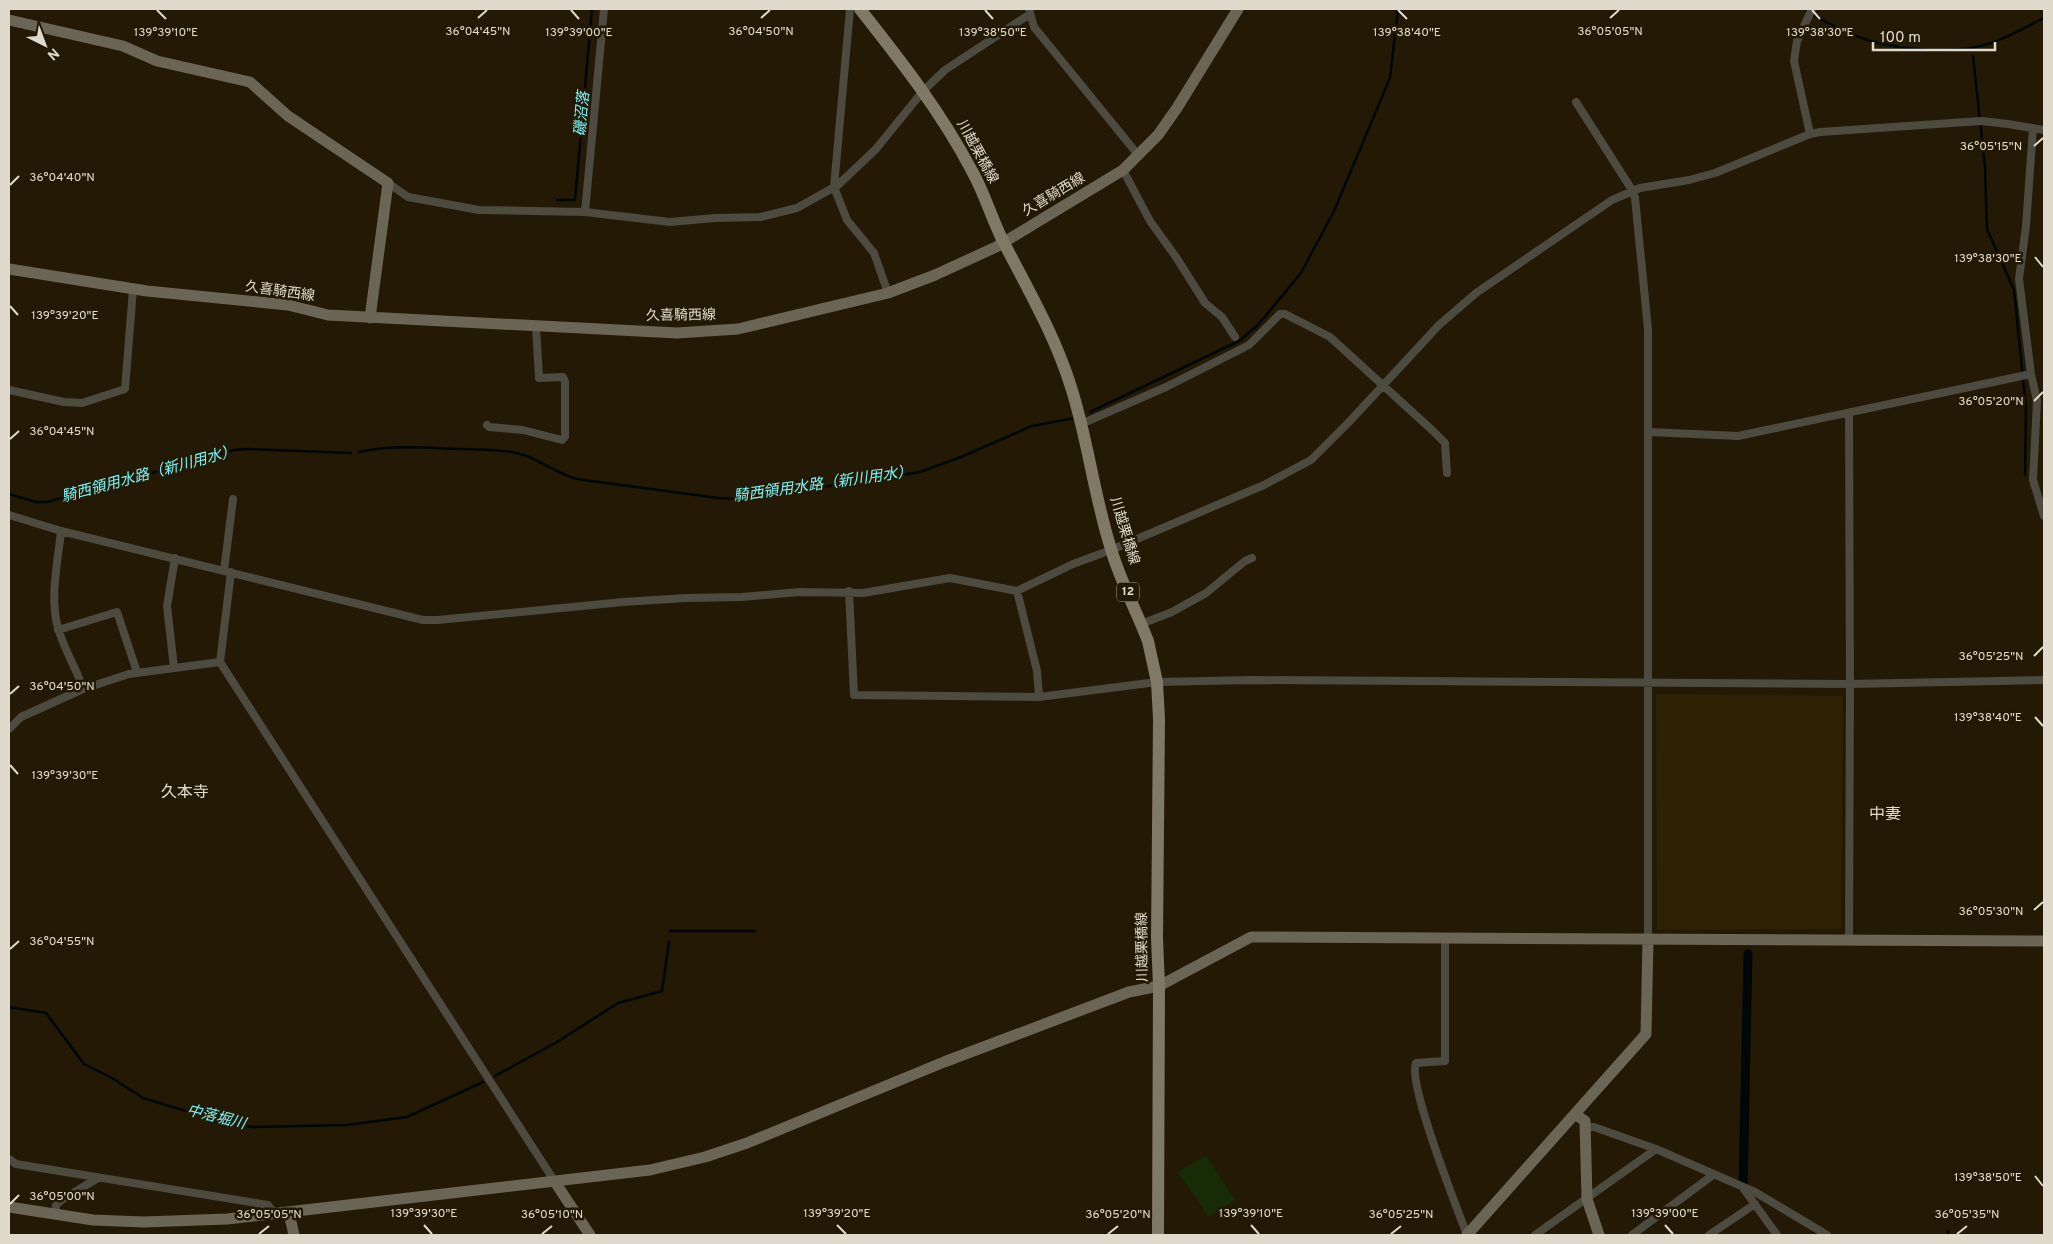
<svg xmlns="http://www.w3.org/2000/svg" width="2053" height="1244" font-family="Overpass,'Noto Sans JP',sans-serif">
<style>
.built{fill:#2e2205}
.green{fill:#172c06}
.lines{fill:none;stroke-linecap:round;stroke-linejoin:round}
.stream{stroke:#000708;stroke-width:2.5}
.canal{stroke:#000708;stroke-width:9}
.street{stroke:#4d4a40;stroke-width:8}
.secondary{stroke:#6a6555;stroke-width:11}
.primary{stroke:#807965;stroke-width:12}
.ticks{fill:none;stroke:#e0dacd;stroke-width:2}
.labels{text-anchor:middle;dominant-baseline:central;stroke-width:5;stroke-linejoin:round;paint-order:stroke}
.shield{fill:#231905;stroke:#a7a091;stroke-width:1}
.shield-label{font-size:12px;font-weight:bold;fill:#e0dacd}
.street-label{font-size:14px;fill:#e0dacd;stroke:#231905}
.water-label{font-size:15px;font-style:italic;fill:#7af5f7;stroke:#231905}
.quarter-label{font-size:16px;fill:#e0dacd;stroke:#231905}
.ticks-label{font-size:12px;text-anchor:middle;fill:#e0dacd;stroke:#231905;stroke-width:5;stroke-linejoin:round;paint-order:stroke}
</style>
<rect width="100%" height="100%" fill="#231905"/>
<path class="built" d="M 1656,694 L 1843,696 L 1841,929 L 1657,930 Z"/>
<path class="green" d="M 1206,1155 L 1235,1200 L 1209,1217 L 1178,1172 Z"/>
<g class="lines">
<path class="stream" d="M 1805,9 L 1807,10
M 1814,15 C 1853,39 1885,48 1931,50 C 1950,50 1969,50 1988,44 C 2007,38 2026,27 2044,18
M 1973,56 L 1985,167 L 1987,229 L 2014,290 L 2026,408 L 2025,475
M 557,200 L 575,200 L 592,9
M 1090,412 L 1239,341 L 1258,325 L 1301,273 L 1334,211 L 1390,78 L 1398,9
M 359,452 C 394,444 428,448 463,449 C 483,450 505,449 524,455 C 543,462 558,474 577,479 L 718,498 L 738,499 L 753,498 L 920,472 L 961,457 L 1032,426 L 1074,418
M 9,494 L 36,502 L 47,502 L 234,450 L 247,449 L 351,453
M 670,931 L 755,931
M 9,1007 L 46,1013 L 84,1064 L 112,1078 L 143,1098 L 226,1123 L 254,1127 L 346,1125 L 407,1117 L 483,1082
M 495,1076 L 557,1042 L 618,1003 L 662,991 L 669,942
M 1948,1231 L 1948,1235"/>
<path class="canal" d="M 1743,1188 L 1748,954"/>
<path class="street" d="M 850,9 L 834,187 L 847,220 L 874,253 L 888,293
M 1029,9 L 1034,27 L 1139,156
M 1576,102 L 1632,190 L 1635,198 L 1648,329 L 1648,939
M 2033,128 L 2026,226 L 2019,279 L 2031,374 L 2037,401 L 2033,480 L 2044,516
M 1810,134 L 1794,61 L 1797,41 L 1812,9
M 1123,170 L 1150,221 L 1176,257 L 1205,303 L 1222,317 L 1235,337
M 388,183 L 408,197 L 479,210 L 585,212 L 670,222 L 715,218 L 760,217 L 797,208 L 838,185 L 876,149 L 923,91 L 945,70 L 1030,14
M 585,212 L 604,9
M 9,390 L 64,402 L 82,403 L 125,389 L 133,289
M 1081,424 L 1166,387 L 1249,345 L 1280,314 L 1285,314 L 1330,337 L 1432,430 L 1445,443 L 1447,473
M 487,425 L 489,427 L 523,430 L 562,440 L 565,437 L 565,382 L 563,377 L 539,378 L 536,327
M 1649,432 L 1738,436 L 2031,374
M 9,515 L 61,531 L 423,620 L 438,620 L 623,602 L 686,598 L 742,597 L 800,592 L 863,593 L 950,578 L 1017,591 L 1073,564 L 1111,550 L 1264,485 L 1311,460 L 1349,422 L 1439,325 L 1476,293 L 1612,200 L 1640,188 L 1689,180 L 1715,173 L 1810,134 L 1820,132 L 1981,121 L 2008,124 L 2044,130
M 61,531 C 58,561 50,595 57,624 C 62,647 76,666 83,689
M 224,571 L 233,499
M 231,572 L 220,662 L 555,1182
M 849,591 L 854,695 L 1039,697 L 1157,682 L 1252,680 L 1850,684 L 2044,680
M 1017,591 L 1037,671 L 1039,697
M 1141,624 L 1172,612 L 1206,593 L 1245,561 L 1252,558
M 58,630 L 117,612 L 137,672
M 174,668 L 167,606 L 175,558
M 9,729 L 21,717 L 83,689 L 129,674 L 220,662
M 1445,937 L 1445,1061 L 1416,1063 C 1407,1083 1457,1208 1467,1235
M 1849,940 L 1850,684 L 1849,413
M 1586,1127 L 1594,1127 L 1656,1149 L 1755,1192 L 1827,1235
M 9,1159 L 16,1164 L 268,1205 L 275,1214
M 1743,1188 L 1777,1235
M 55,1215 L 56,1205 L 63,1199 L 98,1178
M 1535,1235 L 1656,1149
M 1632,1235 L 1713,1175
M 1709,1235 L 1755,1204"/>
<path class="secondary" d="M 9,20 L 123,46 L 157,61 L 250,82 L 288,116 L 388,183 L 370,318
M 9,269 L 147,291 L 288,305 L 328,315 L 677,333 L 738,329 L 888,293 L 935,275 L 996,247 L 1123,170 L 1158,135 L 1177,108 L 1238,9
M 1576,1115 L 1585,1121 L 1587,1199 L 1599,1235
M 555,1182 L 590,1235
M 9,1207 L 93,1220 L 144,1222 L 227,1219 L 650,1170 L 705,1157 L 747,1143 L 944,1062 L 1129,992 L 1159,986 L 1251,937 L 2044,941
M 289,1213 L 294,1235
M 1467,1235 L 1646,1034 L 1648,939"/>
<path class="primary" d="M 860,9 C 901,61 941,112 972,171 C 985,194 992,220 1004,243 C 1029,291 1055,336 1071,387 C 1088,440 1094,496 1111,549 C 1120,580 1136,610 1148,641 L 1157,682 L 1159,719 L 1157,938 L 1159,986 L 1158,1235"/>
</g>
<path class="ticks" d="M 157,10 L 166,19M 571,10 L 579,19M 985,10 L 993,19M 1398,10 L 1407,19M 1812,10 L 1820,19M 478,18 L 487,10M 761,18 L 770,10M 1610,18 L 1619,10M 2034,146 L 2043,138M 10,185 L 19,176M 2035,257 L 2043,267M 10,306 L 18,315M 2034,401 L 2043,392M 10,439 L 19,431M 2034,656 L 2043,647M 10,694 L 19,686M 2035,717 L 2043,726M 10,765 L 18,774M 2034,910 L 2043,902M 10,949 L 19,941M 2035,1176 L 2043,1186M 10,1204 L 19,1195M 424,1225 L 432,1234M 837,1225 L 846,1234M 1251,1225 L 1259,1234M 1665,1225 L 1673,1234M 259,1234 L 269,1226M 542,1234 L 552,1226M 1108,1234 L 1118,1226M 1391,1234 L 1401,1226M 1957,1234 L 1967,1226"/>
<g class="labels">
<rect class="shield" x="1117" y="582.5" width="22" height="19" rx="4"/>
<g class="shield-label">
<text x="1128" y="592">12</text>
</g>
<g class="street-label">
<text transform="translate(977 152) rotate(61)">川越栗橋線</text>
<text transform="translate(1054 195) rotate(-31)">久喜騎西線</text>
<text transform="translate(280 292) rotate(8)">久喜騎西線</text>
<text transform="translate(681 316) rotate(-1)">久喜騎西線</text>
<text transform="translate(1124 531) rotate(73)">川越栗橋線</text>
<text transform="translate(1143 947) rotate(-91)">川越栗橋線</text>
</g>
<g class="water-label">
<text transform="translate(583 114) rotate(-85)">磯沼落</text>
<text transform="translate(149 475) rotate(-15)">騎西領用水路（新川用水）</text>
<text transform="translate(823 485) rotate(-8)">騎西領用水路（新川用水）</text>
<text transform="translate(216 1118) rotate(14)">中落堀川</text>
</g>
<g class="quarter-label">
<text x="185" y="793">久本寺</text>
<text x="1885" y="815">中妻</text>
</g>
</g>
<g class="ticks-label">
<text x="478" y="35">36°04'45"N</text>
<text x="761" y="35">36°04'50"N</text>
<text x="1610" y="35">36°05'05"N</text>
<text x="166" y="36">139°39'10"E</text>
<text x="579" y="36">139°39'00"E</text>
<text x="993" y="36">139°38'50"E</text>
<text x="1407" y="36">139°38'40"E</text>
<text x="1820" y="36">139°38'30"E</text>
<text x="1991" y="150">36°05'15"N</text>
<text x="62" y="181">36°04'40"N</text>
<text x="1988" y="262">139°38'30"E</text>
<text x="65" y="319">139°39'20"E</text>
<text x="1991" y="405">36°05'20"N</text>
<text x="62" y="435">36°04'45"N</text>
<text x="1991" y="660">36°05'25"N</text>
<text x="62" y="690">36°04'50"N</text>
<text x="1988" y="721">139°38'40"E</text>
<text x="65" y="779">139°39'30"E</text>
<text x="1991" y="915">36°05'30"N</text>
<text x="62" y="945">36°04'55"N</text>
<text x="1988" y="1181">139°38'50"E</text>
<text x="62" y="1200">36°05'00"N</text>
<text x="424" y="1217">139°39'30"E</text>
<text x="837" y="1217">139°39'20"E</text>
<text x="1251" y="1217">139°39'10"E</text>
<text x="1665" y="1217">139°39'00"E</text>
<text x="269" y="1218">36°05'05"N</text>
<text x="552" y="1218">36°05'10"N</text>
<text x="1118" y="1218">36°05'20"N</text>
<text x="1401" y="1218">36°05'25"N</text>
<text x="1967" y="1218">36°05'35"N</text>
</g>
<rect width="2053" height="1244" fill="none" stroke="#e0dacd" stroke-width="20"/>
<g transform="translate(45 45) rotate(138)" stroke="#231905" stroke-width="4" paint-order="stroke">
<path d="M0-4L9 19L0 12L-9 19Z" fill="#e0dacd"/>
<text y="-8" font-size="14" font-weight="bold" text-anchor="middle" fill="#e0dacd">N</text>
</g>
<path d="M1873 42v8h122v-8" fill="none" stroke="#e0dacd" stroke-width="2.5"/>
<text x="1880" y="42" font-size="15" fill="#e0dacd" stroke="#231905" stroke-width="4" paint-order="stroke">100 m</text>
</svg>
